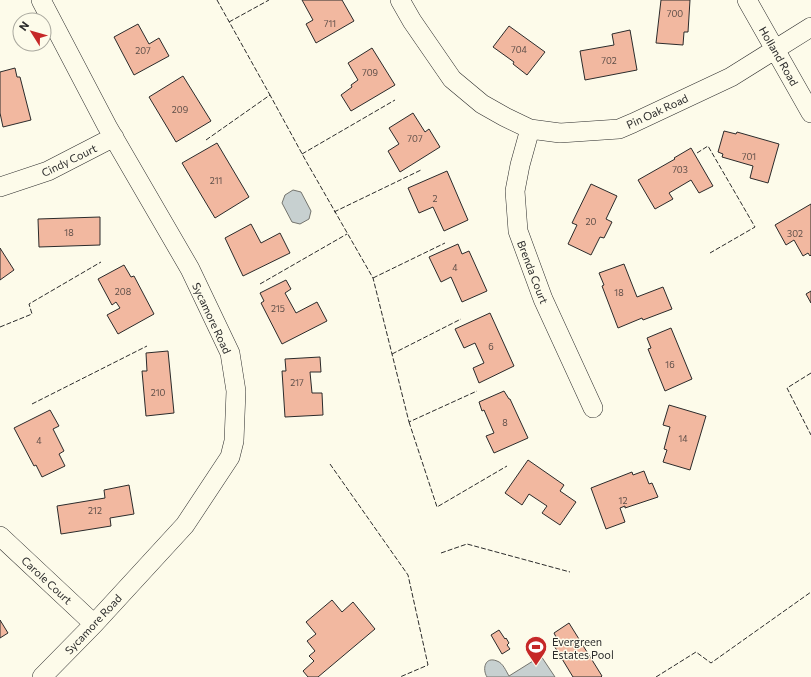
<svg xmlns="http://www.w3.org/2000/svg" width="811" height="677" font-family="Commissioner,sans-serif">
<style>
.water{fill:#c7d0d0;stroke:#74746e}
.building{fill:#f2b8a0;stroke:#2b2b2b}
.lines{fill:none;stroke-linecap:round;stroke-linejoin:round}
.street-casing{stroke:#2b2b2b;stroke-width:20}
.street{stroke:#fdfbea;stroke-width:19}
.fence{stroke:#2b2b2b;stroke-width:1;stroke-dasharray:5 2;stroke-linecap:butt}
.labels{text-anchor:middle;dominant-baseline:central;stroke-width:3;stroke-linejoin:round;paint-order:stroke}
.number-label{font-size:9px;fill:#5d4e48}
.street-label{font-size:11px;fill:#2b2b2b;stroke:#fdfbea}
.poi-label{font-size:11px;fill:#2b2b2b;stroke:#fdfbea;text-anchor:start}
</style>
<rect width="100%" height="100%" fill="#fdfbea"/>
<path class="water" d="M 293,190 L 301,192 L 311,211 L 309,219 L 300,224 L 292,222 L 282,203 L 285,195 Z
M 541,656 L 555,677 L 487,677 C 482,669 485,656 497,661 C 503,663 506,671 509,676 Z"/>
<path class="building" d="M 302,0 L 342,0 L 354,21 L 316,43 L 306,24 L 313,20 Z
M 661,0 L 690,0 L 688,32 L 684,32 L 683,45 L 656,43 Z
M 138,24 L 149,44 L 159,38 L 169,56 L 134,75 L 114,37 Z
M 509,26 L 545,52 L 527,75 L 513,64 L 514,62 L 493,47 Z
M 630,30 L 637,70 L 585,80 L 580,51 L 614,45 L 612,34 Z
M 372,48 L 395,85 L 351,111 L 341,95 L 352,87 L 351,85 L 358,80 L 348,63 Z
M 15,68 L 17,77 L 20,77 L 31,120 L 3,127 L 0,113 L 0,72 Z
M 183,76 L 211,121 L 176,142 L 149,97 Z
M 413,113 L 425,132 L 429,129 L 440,147 L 400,172 L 388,151 L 399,144 L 389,128 Z
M 724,131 L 736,134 L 737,132 L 779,144 L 768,183 L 750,178 L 753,166 L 722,157 L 723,154 L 718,152 Z
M 217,143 L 249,197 L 215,218 L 182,163 Z
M 691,148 L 713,186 L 699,193 L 691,180 L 669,193 L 673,199 L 655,209 L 638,180 L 675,159 L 674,158 Z
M 447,171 L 468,220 L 444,231 L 433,207 L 419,213 L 408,188 Z
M 591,184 L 617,196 L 606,219 L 612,222 L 604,238 L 600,237 L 591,255 L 568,244 L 577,225 L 572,223 Z
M 811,204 L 811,255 L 810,256 L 808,253 L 803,256 L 794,240 L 786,245 L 775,225 Z
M 100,217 L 100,245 L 39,247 L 38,219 Z
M 251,224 L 261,243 L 280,233 L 290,253 L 243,276 L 225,238 Z
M 458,244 L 462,254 L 469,251 L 487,291 L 462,302 L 451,277 L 441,282 L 429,257 Z
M 0,248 L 14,270 L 0,280 Z
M 624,264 L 637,297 L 663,287 L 672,309 L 643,320 L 642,318 L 618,328 L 602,286 L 604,285 L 599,273 Z
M 124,265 L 131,277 L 134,276 L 154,314 L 118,334 L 107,315 L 120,308 L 116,302 L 112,305 L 98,279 Z
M 286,280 L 291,289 L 285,293 L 296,313 L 317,302 L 327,321 L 282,344 L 261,303 L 264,301 L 260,293 Z
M 811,291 L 811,303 L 806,294 Z
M 490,313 L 514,366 L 479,383 L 473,368 L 484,363 L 475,343 L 464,348 L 455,329 Z
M 671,328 L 692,379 L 665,391 L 648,349 L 651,348 L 647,338 Z
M 168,351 L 174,413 L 146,416 L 142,371 L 147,371 L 146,353 Z
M 320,357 L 321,372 L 310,372 L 312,393 L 322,393 L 323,415 L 285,417 L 282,371 L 286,371 L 285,359 Z
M 504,391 L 509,399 L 510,399 L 528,438 L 494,453 L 486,436 L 494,433 L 484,410 L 482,411 L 479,402 Z
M 669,405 L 706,416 L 690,470 L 663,462 L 667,450 L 664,449 L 670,427 L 663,425 Z
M 50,410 L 59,426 L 53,429 L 64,451 L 59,454 L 65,466 L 42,477 L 36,465 L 34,466 L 14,428 Z
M 528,460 L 564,485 L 560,491 L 576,502 L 560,525 L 542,513 L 547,506 L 529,494 L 522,505 L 505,493 Z
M 644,471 L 649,484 L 652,483 L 658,497 L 625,508 L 625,506 L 620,508 L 625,522 L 606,529 L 591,488 L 632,472 L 633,475 Z
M 129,485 L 134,514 L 110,518 L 111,526 L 61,534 L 57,506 L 105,498 L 104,490 Z
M 332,600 L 342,612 L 353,602 L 375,629 L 318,677 L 308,677 L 303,671 L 314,661 L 309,656 L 315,651 L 307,641 L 316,634 L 306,622 Z
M 0,620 L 8,633 L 0,638 Z
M 569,623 L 602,676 L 601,677 L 573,677 L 553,644 L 558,641 L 554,633 Z
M 499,630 L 505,639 L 506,638 L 509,643 L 507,645 L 510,649 L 502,654 L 491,635 Z"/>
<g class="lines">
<g class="street-casing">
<path id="street" d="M 41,0 L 107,126 L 190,269 L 230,353 L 236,391 L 234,441 L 230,457 L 185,525 L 94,624 L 42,677
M 400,0 L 412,21 L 452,79 L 482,104 L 505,117 L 530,129 L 560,133 L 619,129 L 633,123 L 731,77 L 811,27
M 747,0 L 811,113
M 530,129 L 520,165 L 515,191 L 518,231 L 543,299 L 593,408
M 0,187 L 48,171 L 114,137
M 0,536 L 94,624"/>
</g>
<use href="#street" class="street"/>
<path class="fence" d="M 217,0 L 270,95
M 229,22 L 269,0
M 206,140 L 270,95 L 306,161 L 373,278 L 409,422 L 477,391
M 697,153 L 708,146 L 755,227 L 710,253
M 302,154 L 395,100
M 334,212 L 421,170
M 373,278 L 445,243
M 260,284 L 347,234
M 0,327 L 32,314 L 29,304 L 101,262
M 392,354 L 461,319
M 811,373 L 787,388 L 811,435
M 32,404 L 147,346
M 409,422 L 437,507 L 507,466
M 330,464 L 408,575 L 428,665 L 400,677
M 441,553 L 467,544 L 570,572
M 656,677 L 696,652 L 711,663 L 811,592"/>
</g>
<defs>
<g id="stadium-pin" transform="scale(1.15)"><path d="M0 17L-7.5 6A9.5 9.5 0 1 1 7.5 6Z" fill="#c62828" stroke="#fdfbea"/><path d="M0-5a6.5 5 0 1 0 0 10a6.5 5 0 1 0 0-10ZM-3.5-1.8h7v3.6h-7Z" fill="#fff"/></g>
</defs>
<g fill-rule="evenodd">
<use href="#stadium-pin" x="536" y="647"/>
</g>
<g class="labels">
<g class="number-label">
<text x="675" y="13">700</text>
<text x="330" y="23">711</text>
<text x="519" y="49">704</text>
<text x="143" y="50">207</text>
<text x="609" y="60">702</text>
<text x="370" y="72">709</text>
<text x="180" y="109">209</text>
<text x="415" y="138">707</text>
<text x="749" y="156">701</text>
<text x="680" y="169">703</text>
<text x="216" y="180">211</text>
<text x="435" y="198">2</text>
<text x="591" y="221">20</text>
<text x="69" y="232">18</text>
<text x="795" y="233">302</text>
<text x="455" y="267">4</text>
<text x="123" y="291">208</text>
<text x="619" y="292">18</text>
<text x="278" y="308">215</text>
<text x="491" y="346">6</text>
<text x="670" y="364">16</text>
<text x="297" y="382">217</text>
<text x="158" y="392">210</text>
<text x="505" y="422">8</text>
<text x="683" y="438">14</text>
<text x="39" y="440">4</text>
<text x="623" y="500">12</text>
<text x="95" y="510">212</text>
</g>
<g class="street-label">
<text transform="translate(779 56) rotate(60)">Holland Road</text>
<text transform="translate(657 111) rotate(-25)">Pin Oak Road</text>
<text transform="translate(69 160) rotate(-26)">Cindy Court</text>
<text transform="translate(533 272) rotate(69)">Brenda Court</text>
<text transform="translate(212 318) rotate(65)">Sycamore Road</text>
<text transform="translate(47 580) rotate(43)">Carole Court</text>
<text transform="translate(93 624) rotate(-47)">Sycamore Road</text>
</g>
<g class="poi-label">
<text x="552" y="641">Evergreen<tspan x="552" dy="13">Estates Pool</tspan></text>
</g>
</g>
<g transform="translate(32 32) rotate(307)"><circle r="19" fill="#fdfbea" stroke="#a9a89e"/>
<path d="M0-3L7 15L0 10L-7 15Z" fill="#c62828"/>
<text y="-6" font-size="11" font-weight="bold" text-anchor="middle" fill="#2b2b2b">N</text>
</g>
</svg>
